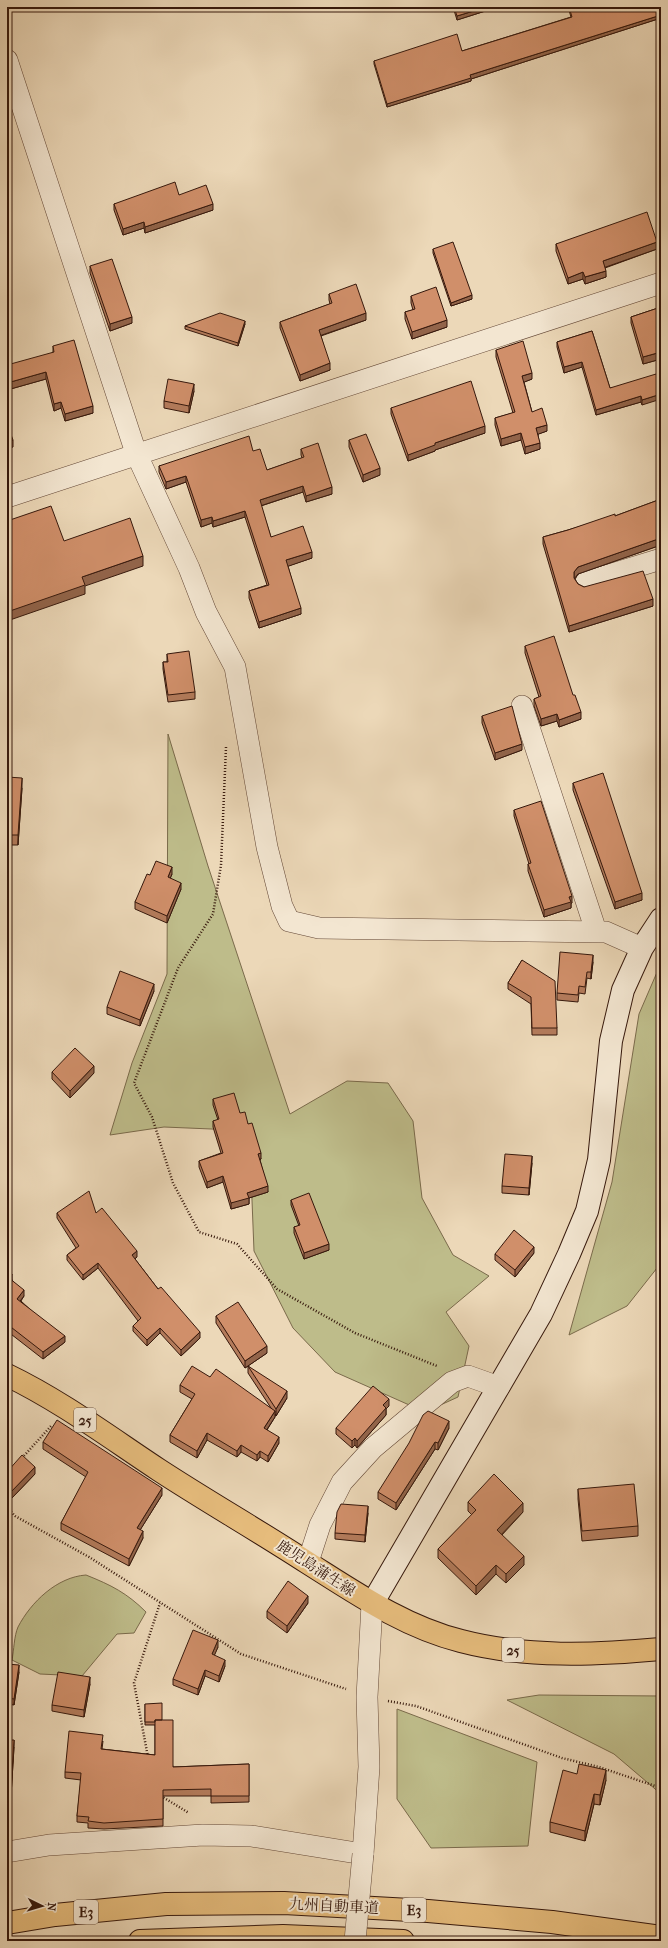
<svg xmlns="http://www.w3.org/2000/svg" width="668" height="1948" font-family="'IM FELL French Canon','Noto Serif JP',serif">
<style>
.green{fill:#bebc8a;stroke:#7a6a4b}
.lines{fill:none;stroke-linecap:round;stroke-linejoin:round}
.street-casing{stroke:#644837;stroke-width:22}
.secondary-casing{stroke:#36180c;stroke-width:24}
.primary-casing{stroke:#36180c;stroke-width:24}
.highway-casing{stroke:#36180c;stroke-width:24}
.path{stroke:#36180c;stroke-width:2.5;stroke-dasharray:1 2;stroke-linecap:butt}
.street{stroke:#f3e6d1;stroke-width:21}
.secondary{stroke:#f3e6d1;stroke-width:22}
.primary{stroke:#e6bc7c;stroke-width:22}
.highway{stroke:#e6bc7c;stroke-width:22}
.street-bridge-casing{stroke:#644837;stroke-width:22;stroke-linecap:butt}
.street-bridge{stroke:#f3e6d1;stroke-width:21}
.wall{fill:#b37b5b;stroke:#36180c}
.shaded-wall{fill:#92644a;stroke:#36180c}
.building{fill:#d08f6a;stroke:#36180c}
.labels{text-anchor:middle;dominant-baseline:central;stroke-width:4;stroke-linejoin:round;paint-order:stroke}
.shield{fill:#f3e6d1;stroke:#6f5647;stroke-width:1}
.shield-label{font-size:14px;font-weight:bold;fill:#36180c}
.street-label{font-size:15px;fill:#36180c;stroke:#f3e6d1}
</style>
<rect width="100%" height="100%" fill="#ecd8b8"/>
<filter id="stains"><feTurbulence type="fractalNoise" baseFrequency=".005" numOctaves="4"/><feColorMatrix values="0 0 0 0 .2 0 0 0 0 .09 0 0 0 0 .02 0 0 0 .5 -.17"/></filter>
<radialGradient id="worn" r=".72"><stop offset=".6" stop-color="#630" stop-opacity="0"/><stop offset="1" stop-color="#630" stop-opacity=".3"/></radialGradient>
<path class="green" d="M 168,734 L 208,866 L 290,1114 L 347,1081 L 388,1083 L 413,1121 L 422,1198 L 453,1255 L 489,1276 L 446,1312 L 469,1346 L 458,1397 L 425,1412 L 335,1372 L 293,1328 L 254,1251 L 251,1175 L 235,1130 L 164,1127 L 110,1135 L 132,1063 L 167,974 Z
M 661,963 L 661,1263 L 627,1306 L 569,1335 L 612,1182 L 639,1014 Z
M 86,1575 C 111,1585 127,1593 146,1612 L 134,1633 L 117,1634 L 82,1676 L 40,1674 L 12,1660 C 14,1650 14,1636 18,1627 C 31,1602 57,1577 86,1575 Z
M 539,1695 L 661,1696 L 661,1794 L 614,1754 L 507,1700 Z
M 397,1709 L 537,1762 L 528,1846 L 431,1848 L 397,1799 Z"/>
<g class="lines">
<g class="street-casing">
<path id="street" d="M 7,60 L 136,453 L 189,568 L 206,612 L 235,667 L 267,847 L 282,906 L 289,921 L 319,928 L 606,932 L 642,948
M 7,497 L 661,283
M 586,582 L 661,559
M 522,706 L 596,931
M 308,1562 L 320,1525 L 342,1482 L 373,1448 L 452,1382 L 468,1376 L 499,1387
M 7,1852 L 49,1845 L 203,1835 L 251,1836 L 363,1854 L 369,1767 L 367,1697 L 372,1604"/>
</g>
<g class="secondary-casing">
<path id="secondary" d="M 372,1604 L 541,1314 L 569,1254 L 587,1211 L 599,1160 L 611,1041 L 623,990 L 642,948 L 661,919"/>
</g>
<g class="primary-casing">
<path id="primary" d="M 7,1375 C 61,1401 109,1437 159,1470 C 208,1502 259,1531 308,1563 C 357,1594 405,1627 461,1641 C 526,1658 595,1655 661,1649"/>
</g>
<g class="highway-casing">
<path id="highway" d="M 7,1923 L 55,1915 L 166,1904 L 284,1903 L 428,1911 L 552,1922 L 661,1937
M 140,1941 L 283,1936 L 403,1941"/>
</g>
<path class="path" d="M 226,747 L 221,865 L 213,914 L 178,968 L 134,1083 L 152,1117 L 173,1183 L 199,1232 L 237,1244 L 277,1289 L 355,1333 L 437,1366
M 22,1458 L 52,1425
M 7,1507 L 15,1516 L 89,1557 L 241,1654 L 346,1689
M 388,1701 L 416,1706 L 562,1758 L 599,1767 L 661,1788
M 148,1757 L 134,1683 L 160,1603
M 161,1796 L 189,1813"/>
<use href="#street" class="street"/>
<use href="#secondary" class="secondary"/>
<use href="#primary" class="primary"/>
<use href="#highway" class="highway"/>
<g class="street-bridge-casing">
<path id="street-bridge" d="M 355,1941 L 363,1854"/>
</g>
<use href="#street-bridge" class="street-bridge"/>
</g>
<path class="wall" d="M 453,7 L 498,7 L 457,20 Z
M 568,7 L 661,7 L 661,18 L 471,79 L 471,81 L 387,107 L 374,64 L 374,61 L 462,51 L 571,17 Z
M 179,195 L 213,210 L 145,233 L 144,228 L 123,235 L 114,210 L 114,204 Z
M 556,244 L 657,249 L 605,268 L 606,277 L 585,284 L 583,279 L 568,284 L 556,251 Z
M 433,249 L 472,299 L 451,306 L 433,253 Z
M 90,266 L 132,323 L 110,331 L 90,273 Z
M 329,294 L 366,320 L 321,336 L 330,370 L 300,381 L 280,328 L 280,322 L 330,304 L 329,300 Z
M 411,296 L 447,327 L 412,339 L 405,319 L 405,312 L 413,310 L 411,303 Z
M 661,307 L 661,359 L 643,364 L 631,323 L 631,317 Z
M 245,324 L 238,346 L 185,329 L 185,326 Z
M 592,331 L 610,388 L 661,389 L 642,405 L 641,402 L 596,415 L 582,367 L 564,373 L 557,347 L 557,342 Z
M 53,346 L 93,413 L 65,421 L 61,408 L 54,411 L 46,379 L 7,390 L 53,352 Z
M 496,350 L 532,379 L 524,382 L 532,412 L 547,431 L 538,434 L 540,449 L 525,454 L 521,440 L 501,446 L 495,425 L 495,418 L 513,413 L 496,357 Z
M 194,391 L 189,413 L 164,408 L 164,401 Z
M 391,408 L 485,433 L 435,450 L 435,451 L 408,461 L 391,414 Z
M 349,440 L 380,475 L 363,482 L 349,447 Z
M 301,449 L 332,494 L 306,502 L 303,492 L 261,506 L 271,537 L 312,558 L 288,566 L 301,614 L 259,628 L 249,598 L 249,591 L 267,585 L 245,517 L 213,527 L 212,523 L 201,527 L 186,482 L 166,489 L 159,472 L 159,466 L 253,451 L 267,470 L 302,458 L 301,455 Z
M 661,499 L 661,545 L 578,574 L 575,579 L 578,584 L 584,587 L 653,606 L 569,632 L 543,544 L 543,537 L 568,530 L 615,516 Z
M 525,646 L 581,719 L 559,727 L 557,721 L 541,726 L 534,706 L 534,699 L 539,697 L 525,653 Z
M 167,654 L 195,692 L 195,699 L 168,702 L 163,669 L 163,662 L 167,662 Z
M 482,716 L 522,750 L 495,760 L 482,723 Z
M 7,777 L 22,788 L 18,845 L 7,845 Z
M 573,783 L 642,900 L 615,909 L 573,790 Z
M 514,810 L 572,903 L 571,903 L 571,908 L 544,917 L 528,871 L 528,864 L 529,864 L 514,816 Z
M 172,874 L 170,878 L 181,889 L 167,923 L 135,909 L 135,902 L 150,875 Z
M 522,960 L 557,1028 L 557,1035 L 532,1035 L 531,1004 L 508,989 L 508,983 Z
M 593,962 L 591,979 L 587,978 L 585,994 L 579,993 L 578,1002 L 557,1000 L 557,993 Z
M 154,991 L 140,1026 L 107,1014 L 107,1007 Z
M 52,1072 L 94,1073 L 70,1098 L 52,1079 Z
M 213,1099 L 240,1113 L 248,1124 L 261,1159 L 260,1160 L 268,1192 L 249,1198 L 249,1204 L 231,1209 L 223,1182 L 207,1188 L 199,1167 L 199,1161 L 221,1153 L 213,1127 L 213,1121 L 218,1120 L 213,1105 Z
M 532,1163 L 529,1195 L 502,1193 L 502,1186 Z
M 291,1200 L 329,1250 L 304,1259 L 294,1233 L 294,1227 L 299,1226 L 291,1205 Z
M 57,1213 L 96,1213 L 137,1257 L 135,1259 L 158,1289 L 200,1338 L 181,1356 L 160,1333 L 147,1346 L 133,1331 L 133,1326 L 138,1321 L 98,1268 L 83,1280 L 67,1260 L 67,1255 L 76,1248 L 57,1218 Z
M 534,1253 L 515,1277 L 495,1260 L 495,1254 Z
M 7,1270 L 12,1280 L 24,1296 L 21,1301 L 65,1342 L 43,1359 L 7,1331 Z
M 216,1316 L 267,1353 L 245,1368 L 216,1323 Z
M 248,1366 L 287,1398 L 276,1416 L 275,1414 L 275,1417 L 267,1430 L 279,1443 L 268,1462 L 260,1457 L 257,1461 L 241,1452 L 237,1457 L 207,1440 L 197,1458 L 170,1442 L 170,1435 L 192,1399 L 180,1392 L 180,1385 L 210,1377 L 271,1408 L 248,1373 Z
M 389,1406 L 386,1409 L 386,1415 L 357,1448 L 355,1445 L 352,1448 L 336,1434 L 336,1428 Z
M 449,1428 L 438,1450 L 435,1449 L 396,1510 L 378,1499 L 378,1492 Z
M 43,1442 L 162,1495 L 140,1530 L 143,1538 L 129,1566 L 61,1530 L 61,1523 L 86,1477 L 43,1449 Z
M 7,1472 L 35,1474 L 10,1500 L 7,1497 Z
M 578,1489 L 638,1526 L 638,1536 L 582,1541 L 578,1499 Z
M 468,1502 L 523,1512 L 502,1535 L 524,1565 L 506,1583 L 496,1574 L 476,1595 L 438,1558 L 438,1549 L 472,1515 L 468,1511 Z
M 368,1513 L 365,1542 L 335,1539 L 335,1533 Z
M 308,1603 L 287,1633 L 267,1618 L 267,1611 Z
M 218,1647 L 214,1655 L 225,1666 L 219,1682 L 205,1676 L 198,1695 L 173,1685 L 173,1679 Z
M 7,1664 L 19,1672 L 14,1705 L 7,1704 Z
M 90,1684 L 84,1717 L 52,1711 L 52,1705 Z
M 145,1704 L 162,1720 L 173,1767 L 249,1764 L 249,1802 L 211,1803 L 211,1796 L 163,1796 L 163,1826 L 104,1829 L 88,1828 L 88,1823 L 77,1822 L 77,1816 L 81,1780 L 65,1778 L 65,1772 L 103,1741 L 102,1749 L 155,1755 L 155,1725 L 145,1725 Z
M 7,1740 L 14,1747 L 11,1796 L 7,1796 Z
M 606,1780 L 600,1805 L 594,1804 L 585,1841 L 550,1832 L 550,1822 Z"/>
<path class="shaded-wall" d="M 487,7 L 498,7 L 457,20 L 457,16 Z
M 661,15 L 661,18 L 471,79 L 471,81 L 387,107 L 387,104 L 470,75 Z
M 213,204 L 213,210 L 145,233 L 145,227 Z
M 144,222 L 144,228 L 123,235 L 123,229 Z
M 657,242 L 657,249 L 603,268 L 603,261 Z
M 606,271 L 606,277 L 585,284 L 585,277 Z
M 583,272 L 583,279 L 568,284 L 568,278 Z
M 472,295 L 472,299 L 451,306 L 451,303 Z
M 366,313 L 366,320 L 319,336 L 319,330 Z
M 132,317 L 132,323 L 110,331 L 110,324 Z
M 447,320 L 447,327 L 412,339 L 412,332 Z
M 245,321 L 245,324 L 238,346 L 238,343 Z
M 661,352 L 661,359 L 643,364 L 643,357 Z
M 582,362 L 582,367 L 564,373 L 564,367 Z
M 330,363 L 330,370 L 300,381 L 300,375 Z
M 46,372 L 46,379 L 7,390 L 7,383 Z
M 532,373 L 532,379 L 522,383 L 522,376 Z
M 194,384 L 194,391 L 189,413 L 189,406 Z
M 661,394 L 661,399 L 642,405 L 642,400 Z
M 641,396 L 641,402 L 596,415 L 596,410 Z
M 61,402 L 61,408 L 54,411 L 54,404 Z
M 93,406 L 93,413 L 65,421 L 65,414 Z
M 547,425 L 547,431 L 536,435 L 536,428 Z
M 485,426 L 485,433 L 435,450 L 435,451 L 408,461 L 408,455 L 435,443 Z
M 521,433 L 521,440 L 501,446 L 501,439 Z
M 13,440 L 13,447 L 7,449 L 7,442 Z
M 540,443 L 540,449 L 525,454 L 525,447 Z
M 380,468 L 380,475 L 363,482 L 363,475 Z
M 186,476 L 186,482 L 166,489 L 166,482 Z
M 303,486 L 303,492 L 260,506 L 260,500 Z
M 332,487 L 332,494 L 306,502 L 306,496 Z
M 245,511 L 245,517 L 213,527 L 213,521 Z
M 212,517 L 212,523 L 201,527 L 201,520 Z
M 661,538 L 661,545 L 578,574 L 574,579 L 574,572 L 578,567 Z
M 312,552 L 312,558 L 286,567 L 286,560 Z
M 143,556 L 143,566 L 85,586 L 85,594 L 7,621 L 7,612 L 82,577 Z
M 653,599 L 653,606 L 569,632 L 569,626 Z
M 301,608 L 301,614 L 259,628 L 259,622 Z
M 581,712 L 581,719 L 559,727 L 559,720 Z
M 557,714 L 557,721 L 541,726 L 541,719 Z
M 522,744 L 522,750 L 495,760 L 495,753 Z
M 22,778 L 22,788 L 18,845 L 18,835 Z
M 172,867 L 172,874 L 168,884 L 168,877 Z
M 181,883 L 181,889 L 167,923 L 167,916 Z
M 642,893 L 642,900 L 615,909 L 615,902 Z
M 572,896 L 572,903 L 571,903 L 571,908 L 544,917 L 544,910 Z
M 593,955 L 593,962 L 591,979 L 591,972 Z
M 154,984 L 154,991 L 140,1026 L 140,1020 Z
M 94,1066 L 94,1073 L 70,1098 L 70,1091 Z
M 261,1153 L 261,1159 L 258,1160 L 258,1154 Z
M 532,1156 L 532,1163 L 529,1195 L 529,1188 Z
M 223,1176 L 223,1182 L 207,1188 L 207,1182 Z
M 268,1186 L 268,1192 L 249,1198 L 249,1204 L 231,1209 L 231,1203 L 247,1193 Z
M 329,1244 L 329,1250 L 304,1259 L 304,1253 Z
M 534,1247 L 534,1253 L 515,1277 L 515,1270 Z
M 137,1251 L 137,1257 L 132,1261 L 132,1255 Z
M 98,1263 L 98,1268 L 83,1280 L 83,1275 Z
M 12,1274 L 12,1281 L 9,1278 Z
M 24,1290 L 24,1296 L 17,1305 L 17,1299 Z
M 160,1328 L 160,1333 L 147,1346 L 147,1340 Z
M 200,1332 L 200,1338 L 181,1356 L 181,1350 Z
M 65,1336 L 65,1342 L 43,1359 L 43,1352 Z
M 267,1346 L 267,1353 L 245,1368 L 245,1361 Z
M 287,1391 L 287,1398 L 276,1416 L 276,1409 Z
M 389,1399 L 389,1406 L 386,1409 L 386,1415 L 357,1448 L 357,1441 L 383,1405 Z
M 275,1411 L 275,1417 L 264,1434 L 264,1428 Z
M 449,1421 L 449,1428 L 438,1450 L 438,1443 Z
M 207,1433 L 207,1440 L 197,1458 L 197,1451 Z
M 279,1437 L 279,1443 L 268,1462 L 268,1456 Z
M 355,1438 L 355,1445 L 352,1448 L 352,1441 Z
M 435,1442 L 435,1449 L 396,1510 L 396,1503 Z
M 241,1445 L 241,1452 L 237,1457 L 237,1451 Z
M 260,1451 L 260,1457 L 257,1461 L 257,1455 Z
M 35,1467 L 35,1474 L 10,1500 L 10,1493 Z
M 162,1488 L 162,1495 L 137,1535 L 137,1528 Z
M 523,1503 L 523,1512 L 497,1539 L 497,1530 Z
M 368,1506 L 368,1513 L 365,1542 L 365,1535 Z
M 143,1531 L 143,1538 L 129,1566 L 129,1559 Z
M 524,1556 L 524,1565 L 506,1583 L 506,1574 Z
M 496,1565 L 496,1574 L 476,1595 L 476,1586 Z
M 308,1596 L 308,1603 L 287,1633 L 287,1626 Z
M 218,1640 L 218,1647 L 212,1661 L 212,1654 Z
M 225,1660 L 225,1666 L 219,1682 L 219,1676 Z
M 19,1665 L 19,1672 L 14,1705 L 14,1699 Z
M 205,1670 L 205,1676 L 198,1695 L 198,1689 Z
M 90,1677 L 90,1684 L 84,1717 L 84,1710 Z
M 14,1740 L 14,1747 L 11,1796 L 11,1789 Z
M 606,1770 L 606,1780 L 600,1805 L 600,1795 Z
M 594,1794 L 594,1804 L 585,1841 L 585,1831 Z"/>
<path class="building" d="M 454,7 L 487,7 L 457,16 Z
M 569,7 L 661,7 L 661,15 L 470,75 L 471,78 L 387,104 L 374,61 L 457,34 L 462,51 L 572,17 Z
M 175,182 L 179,195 L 206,185 L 213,204 L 145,227 L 144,222 L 123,229 L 114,204 Z
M 647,212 L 657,242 L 603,261 L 606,271 L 585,277 L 583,272 L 568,278 L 556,244 Z
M 453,242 L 472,295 L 451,303 L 433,249 Z
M 112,259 L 132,317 L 110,324 L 90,266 Z
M 356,284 L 366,313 L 319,330 L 330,363 L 300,375 L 280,322 L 332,303 L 329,294 Z
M 436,287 L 447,320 L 412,332 L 405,312 L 415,309 L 411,296 Z
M 661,307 L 661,352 L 643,357 L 631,317 Z
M 220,313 L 245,321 L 238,343 L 185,326 Z
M 592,331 L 610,388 L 656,374 L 661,389 L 661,394 L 642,400 L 641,396 L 596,410 L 582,362 L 564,367 L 557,342 Z
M 74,340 L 93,406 L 65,414 L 61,402 L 54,404 L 46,372 L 7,383 L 7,365 L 54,352 L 53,346 Z
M 523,341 L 532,373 L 522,376 L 532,412 L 542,408 L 547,425 L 536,428 L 540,443 L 525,447 L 521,433 L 501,439 L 495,418 L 515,412 L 496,350 Z
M 168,379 L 194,384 L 189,406 L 164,401 Z
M 471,381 L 485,426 L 435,443 L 435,445 L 408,455 L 391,408 Z
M 7,424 L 13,440 L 7,442 Z
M 366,434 L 380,468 L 363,475 L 349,440 Z
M 249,436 L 253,451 L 260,449 L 267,470 L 304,457 L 301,449 L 318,443 L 332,487 L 306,496 L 303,486 L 260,500 L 271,537 L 303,526 L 312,552 L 286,560 L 301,608 L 259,622 L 249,591 L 269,585 L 245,511 L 213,521 L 212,517 L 201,520 L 186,476 L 166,482 L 159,466 Z
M 661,499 L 661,538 L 578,567 L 574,572 L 574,578 L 578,584 L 584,587 L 643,571 L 653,599 L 569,626 L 543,537 L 568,530 L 615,514 L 615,516 Z
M 51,506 L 64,541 L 130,518 L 143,556 L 82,577 L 85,585 L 7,612 L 7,521 Z
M 554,636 L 573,695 L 575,695 L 581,712 L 559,720 L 557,714 L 541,719 L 534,699 L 541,696 L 525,646 Z
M 189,651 L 195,692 L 168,695 L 163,662 L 168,662 L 167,654 Z
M 512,706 L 522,744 L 495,753 L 482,716 Z
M 603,773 L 642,893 L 615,902 L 573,783 Z
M 7,777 L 22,778 L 18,835 L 7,835 Z
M 541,801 L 572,896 L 569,897 L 571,902 L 544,910 L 528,864 L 531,863 L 514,810 Z
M 156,861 L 172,867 L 168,877 L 181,883 L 167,916 L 135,902 L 147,874 L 150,875 Z
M 560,952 L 593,955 L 591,972 L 587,972 L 585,987 L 579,986 L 578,995 L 557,993 Z
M 522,960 L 555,981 L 557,1028 L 532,1028 L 531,997 L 508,983 Z
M 120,971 L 154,984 L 140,1020 L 107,1007 Z
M 75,1048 L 94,1066 L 70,1091 L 52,1072 Z
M 234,1093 L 240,1113 L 245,1112 L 248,1124 L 252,1123 L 261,1153 L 258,1154 L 268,1186 L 247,1193 L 249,1198 L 231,1203 L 223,1176 L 207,1182 L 199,1161 L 223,1153 L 213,1121 L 219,1119 L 213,1099 Z
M 505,1154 L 532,1156 L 529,1188 L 502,1186 Z
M 89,1191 L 96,1213 L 102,1208 L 137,1251 L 132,1255 L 158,1289 L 161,1287 L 200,1332 L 181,1350 L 160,1328 L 147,1340 L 133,1326 L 141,1318 L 98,1263 L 83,1275 L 67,1255 L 79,1246 L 57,1213 Z
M 309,1193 L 329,1244 L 304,1253 L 294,1227 L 300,1225 L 291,1200 Z
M 514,1230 L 534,1247 L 515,1270 L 495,1254 Z
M 7,1270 L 12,1274 L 9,1278 L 24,1290 L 17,1299 L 65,1336 L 43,1352 L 7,1324 L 7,1317 L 8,1316 L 7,1315 Z
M 238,1302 L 267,1346 L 245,1361 L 216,1316 Z
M 192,1366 L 210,1377 L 216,1369 L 275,1411 L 264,1428 L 279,1437 L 268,1456 L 260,1451 L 257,1455 L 241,1445 L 237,1451 L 207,1433 L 197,1451 L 170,1435 L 195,1394 L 180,1385 Z
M 248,1366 L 287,1391 L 276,1409 Z
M 373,1386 L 389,1399 L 383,1405 L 386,1408 L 357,1441 L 355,1438 L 352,1441 L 336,1428 Z
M 428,1411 L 449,1421 L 438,1443 L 435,1442 L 396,1503 L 378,1492 L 409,1443 L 423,1415 Z
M 57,1420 L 162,1488 L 137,1528 L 143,1531 L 129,1559 L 61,1523 L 88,1472 L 43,1442 Z
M 22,1455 L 35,1467 L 10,1493 L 7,1490 L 7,1472 Z
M 494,1474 L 523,1503 L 497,1530 L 524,1556 L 506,1574 L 496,1565 L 476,1586 L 438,1549 L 476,1510 L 468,1502 Z
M 634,1484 L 638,1526 L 582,1531 L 578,1489 Z
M 341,1504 L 368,1506 L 365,1535 L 335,1533 L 337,1512 Z
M 288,1581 L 308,1596 L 287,1626 L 267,1611 Z
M 193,1630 L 218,1640 L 212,1654 L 225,1660 L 219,1676 L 205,1670 L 198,1689 L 173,1679 Z
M 7,1664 L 19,1665 L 14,1699 L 7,1698 Z
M 58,1672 L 90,1677 L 84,1710 L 52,1705 Z
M 162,1703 L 162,1720 L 155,1720 L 155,1722 L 145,1722 L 145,1704 Z
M 155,1720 L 173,1720 L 173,1767 L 249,1764 L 249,1796 L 211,1796 L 211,1789 L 163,1790 L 163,1819 L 104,1823 L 88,1821 L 89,1817 L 77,1816 L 81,1773 L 65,1772 L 69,1731 L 103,1735 L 101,1749 L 155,1755 Z
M 7,1740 L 14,1740 L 11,1789 L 7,1789 Z
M 579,1764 L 606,1770 L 600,1795 L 594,1794 L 585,1831 L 550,1822 L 563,1770 L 577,1774 Z"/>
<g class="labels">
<g class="shield">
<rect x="74" y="1408" width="22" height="24" rx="3"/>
<rect x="502" y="1638" width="22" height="24" rx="3"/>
<rect x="402" y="1898" width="24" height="24" rx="3"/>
<rect x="74" y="1900" width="24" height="24" rx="3"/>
</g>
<g class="shield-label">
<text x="85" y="1420">25</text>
<text x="513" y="1650">25</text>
<text x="414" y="1910">E3</text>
<text x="86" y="1912">E3</text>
</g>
<g class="street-label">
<text transform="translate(316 1568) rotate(33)">鹿児島蒲生線</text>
<text transform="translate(334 1906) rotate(3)">九州自動車道</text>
</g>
</g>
<rect width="668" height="1948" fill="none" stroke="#ecd8b8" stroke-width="24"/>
<rect x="8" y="8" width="652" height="1932" fill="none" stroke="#36180c" stroke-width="2"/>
<rect x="12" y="12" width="644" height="1924" fill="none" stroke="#36180c"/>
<g transform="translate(42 1906) rotate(95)" stroke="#f3e6d1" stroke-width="3" paint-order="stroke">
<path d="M0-3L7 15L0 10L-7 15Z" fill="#36180c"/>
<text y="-6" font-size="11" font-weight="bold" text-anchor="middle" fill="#36180c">N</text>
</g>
<rect width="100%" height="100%" filter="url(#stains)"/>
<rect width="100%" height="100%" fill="url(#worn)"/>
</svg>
